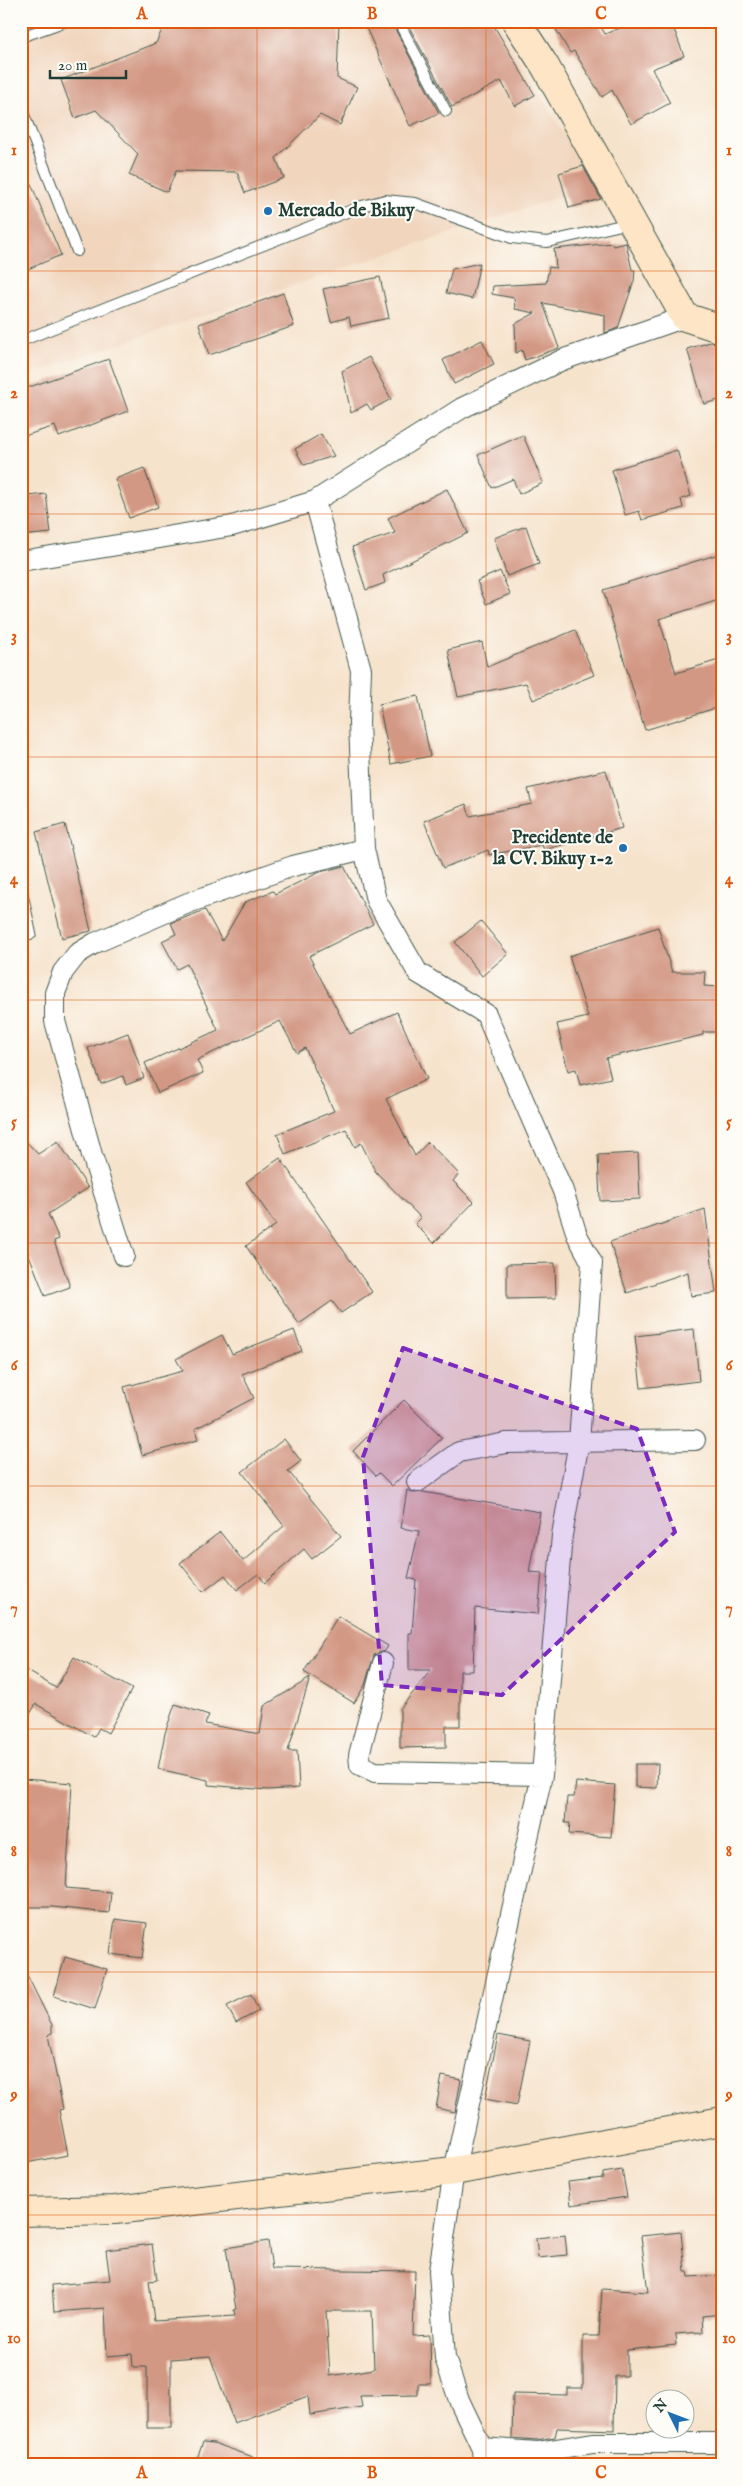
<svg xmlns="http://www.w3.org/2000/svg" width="743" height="2486" font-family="'IM FELL English',serif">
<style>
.built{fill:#f1d5bd}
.building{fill:#d39884;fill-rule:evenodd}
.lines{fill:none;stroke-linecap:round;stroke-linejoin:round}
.lane-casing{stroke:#3f564b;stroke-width:12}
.street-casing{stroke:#3f564b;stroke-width:22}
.secondary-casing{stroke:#3f564b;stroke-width:30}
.lane{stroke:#fff;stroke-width:10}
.street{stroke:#fff;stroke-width:20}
.secondary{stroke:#fde5c5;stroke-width:28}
.marked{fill:#7b2cbf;fill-opacity:0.2;stroke:#7b2cbf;stroke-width:4;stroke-dasharray:10 6;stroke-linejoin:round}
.grid{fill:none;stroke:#de580e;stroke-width:1;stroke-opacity:0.55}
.poi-dot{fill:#1f6fb2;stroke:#fdfcf7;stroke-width:2}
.labels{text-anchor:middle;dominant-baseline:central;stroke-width:4;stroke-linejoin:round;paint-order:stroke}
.poi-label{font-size:18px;font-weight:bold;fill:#1f3d34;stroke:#fdfcf7;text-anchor:start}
.neatline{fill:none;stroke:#de580e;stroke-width:2}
.grid-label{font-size:16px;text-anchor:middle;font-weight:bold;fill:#de580e}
</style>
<rect width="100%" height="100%" fill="#fdfcf7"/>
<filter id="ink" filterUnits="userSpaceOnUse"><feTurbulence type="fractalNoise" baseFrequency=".02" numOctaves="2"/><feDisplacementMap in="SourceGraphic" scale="10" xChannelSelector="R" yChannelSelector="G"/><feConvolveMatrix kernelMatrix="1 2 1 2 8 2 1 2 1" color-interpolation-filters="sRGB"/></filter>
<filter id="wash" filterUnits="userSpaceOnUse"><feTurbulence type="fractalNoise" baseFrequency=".0096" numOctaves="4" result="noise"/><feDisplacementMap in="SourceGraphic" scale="20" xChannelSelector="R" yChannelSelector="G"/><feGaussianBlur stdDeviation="1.12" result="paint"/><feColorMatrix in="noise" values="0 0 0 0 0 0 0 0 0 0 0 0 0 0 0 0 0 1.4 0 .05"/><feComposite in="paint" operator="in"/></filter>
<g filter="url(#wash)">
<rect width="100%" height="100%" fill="#f6e3cc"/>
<path class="built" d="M 21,21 L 496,21 L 594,185 L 21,377 Z"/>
<g id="blocks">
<path class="building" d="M 166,21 L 339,21 L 337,78 L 357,87 L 340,125 L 320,115 L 276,158 L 284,178 L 245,193 L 237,172 L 176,171 L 167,192 L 129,175 L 138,154 L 96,110 L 75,118 L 61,80 L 156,43 Z
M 363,21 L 391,21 L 439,113 L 410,126 Z
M 406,21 L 491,21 L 535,95 L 515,106 L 501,81 L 452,107 Z
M 551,21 L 597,21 L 605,34 L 637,21 L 671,21 L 684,56 L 652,69 L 670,103 L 631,124 L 612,90 L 602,97 L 574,51 L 570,53 Z
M 21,160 L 61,255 L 21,272 Z
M 583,166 L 601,199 L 569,208 L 559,173 Z
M 612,243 L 613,246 L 626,243 L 632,270 L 635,270 L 634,281 L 618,328 L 605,333 L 605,315 L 543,303 L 559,348 L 525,360 L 522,350 L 516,353 L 515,324 L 535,313 L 515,309 L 514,298 L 492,294 L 493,286 L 546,283 L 549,267 L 556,268 L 554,249 Z
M 480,263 L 472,299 L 446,293 L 452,269 Z
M 380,277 L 389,318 L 351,326 L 349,317 L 331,322 L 323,289 Z
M 283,293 L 294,326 L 209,355 L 199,324 Z
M 482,340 L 494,364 L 454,384 L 443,360 Z
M 710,342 L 722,344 L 722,399 L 704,404 L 687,349 Z
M 369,357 L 391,399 L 371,410 L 367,404 L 351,413 L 342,371 Z
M 109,359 L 128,411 L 59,437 L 55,426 L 21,437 L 21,390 Z
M 321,434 L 334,456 L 304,465 L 295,449 Z
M 523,435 L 543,483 L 519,494 L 513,479 L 492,488 L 478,455 Z
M 677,450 L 691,496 L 681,499 L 683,508 L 642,520 L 639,511 L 625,515 L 612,470 Z
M 144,468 L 158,507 L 129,518 L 115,479 Z
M 447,489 L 468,533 L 383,575 L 385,583 L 366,590 L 352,547 L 395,533 L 388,518 Z
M 46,494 L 51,533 L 21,536 L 21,505 L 28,504 L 28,496 Z
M 526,526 L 539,564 L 507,576 L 494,538 Z
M 722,553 L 722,599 L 659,619 L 676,673 L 722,659 L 722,706 L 645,730 L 603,590 Z
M 500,571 L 510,594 L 486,604 L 477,581 Z
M 575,630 L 594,675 L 533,700 L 526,683 L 458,697 L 448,650 L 482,642 L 487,667 Z
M 418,696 L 430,756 L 391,764 L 379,704 Z
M 606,770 L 622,828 L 544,850 L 542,845 L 489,855 L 488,850 L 443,868 L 424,821 L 466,804 L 470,816 L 532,804 L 528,789 Z
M 65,824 L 91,931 L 62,938 L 36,832 Z
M 344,866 L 373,924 L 309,956 L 350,1034 L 397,1012 L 427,1079 L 386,1099 L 415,1156 L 428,1142 L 459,1174 L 453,1181 L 474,1202 L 434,1243 L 415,1224 L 421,1218 L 375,1171 L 361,1143 L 355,1147 L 346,1129 L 285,1154 L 277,1134 L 334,1111 L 305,1048 L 297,1053 L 280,1021 L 197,1060 L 203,1073 L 158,1093 L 145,1063 L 218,1030 L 187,964 L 177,969 L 162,941 L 176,934 L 171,923 L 205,910 L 222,941 L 245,902 L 273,891 L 275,894 L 320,872 Z
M 481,921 L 508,954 L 482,976 L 455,942 Z
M 658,927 L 672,972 L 705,972 L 704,986 L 722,987 L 722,1032 L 703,1032 L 703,1035 L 606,1058 L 611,1078 L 580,1085 L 576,1069 L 568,1071 L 557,1024 L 588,1017 L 569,956 Z
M 128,1033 L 144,1078 L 126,1085 L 123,1076 L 101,1084 L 88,1048 Z
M 21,1136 L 38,1154 L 58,1141 L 88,1188 L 48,1214 L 59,1239 L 54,1241 L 70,1287 L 45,1296 L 21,1234 Z
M 638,1153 L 640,1199 L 600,1201 L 598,1155 Z
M 280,1158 L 372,1292 L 341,1313 L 332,1301 L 299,1324 L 246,1246 L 276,1225 L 246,1182 Z
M 705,1209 L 716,1293 L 691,1296 L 688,1272 L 627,1293 L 610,1242 Z
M 555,1263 L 556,1298 L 507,1299 L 507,1264 Z
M 694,1329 L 699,1381 L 641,1388 L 635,1336 Z
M 294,1330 L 302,1351 L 242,1374 L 254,1398 L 195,1429 L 198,1440 L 142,1455 L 124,1387 L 183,1371 L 176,1359 L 222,1335 L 232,1354 Z
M 404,1400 L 442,1438 L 392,1486 L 379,1473 L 376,1476 L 353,1451 Z
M 284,1439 L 301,1461 L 288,1471 L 341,1536 L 312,1559 L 304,1549 L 265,1583 L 258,1574 L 237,1590 L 225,1575 L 203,1592 L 180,1563 L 220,1532 L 243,1561 L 284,1526 L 242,1472 Z
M 407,1490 L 413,1493 L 423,1492 L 540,1512 L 529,1572 L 542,1573 L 538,1614 L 475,1608 L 473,1671 L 460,1671 L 460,1726 L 446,1726 L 446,1747 L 400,1748 L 400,1709 L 431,1670 L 409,1670 L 409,1633 L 412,1633 L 416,1580 L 408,1578 L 419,1531 L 401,1528 Z
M 338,1616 L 388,1646 L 385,1651 L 374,1655 L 365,1685 L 354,1703 L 304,1672 Z
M 74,1657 L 132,1689 L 108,1733 L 99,1728 L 94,1737 L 36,1704 L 21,1729 L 21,1667 L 56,1688 Z
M 310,1678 L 288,1751 L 297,1751 L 299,1788 L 268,1790 L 208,1785 L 208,1780 L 158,1769 L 165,1733 L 175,1704 L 209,1715 L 205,1724 L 260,1734 L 264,1706 Z
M 635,1764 L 658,1764 L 657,1788 L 635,1787 Z
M 24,1779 L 72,1783 L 66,1888 L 111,1892 L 109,1913 L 53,1907 L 23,1907 L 24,1845 L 21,1844 L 21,1812 Z
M 576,1782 L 615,1785 L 611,1837 L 569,1834 L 570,1823 L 565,1823 L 567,1797 L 574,1797 Z
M 115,1919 L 147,1923 L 142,1958 L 110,1954 Z
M 65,1957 L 107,1969 L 95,2009 L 54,1996 Z
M 21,1963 L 52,2025 L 52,2033 L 48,2035 L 63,2109 L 59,2110 L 68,2155 L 26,2163 L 21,2134 Z
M 251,1994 L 259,2011 L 236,2023 L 227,2006 Z
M 498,2035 L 530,2041 L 517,2105 L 485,2099 Z
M 442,2076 L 461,2080 L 455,2112 L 436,2108 Z
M 622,2170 L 627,2197 L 571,2205 L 568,2182 L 603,2178 L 603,2173 Z
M 681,2232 L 685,2272 L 688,2272 L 689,2277 L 722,2275 L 722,2314 L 702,2316 L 703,2332 L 675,2334 L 676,2345 L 627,2350 L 627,2376 L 615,2376 L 614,2430 L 557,2428 L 555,2437 L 536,2440 L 512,2438 L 513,2394 L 567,2395 L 567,2388 L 583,2388 L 583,2336 L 599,2336 L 602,2289 L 648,2292 L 641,2236 Z
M 565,2235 L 567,2255 L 538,2258 L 536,2238 Z
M 268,2241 L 272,2269 L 415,2271 L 413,2336 L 430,2335 L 431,2384 L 418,2384 L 418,2395 L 360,2396 L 362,2407 L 310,2415 L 308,2396 L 234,2423 L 210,2356 L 171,2359 L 171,2428 L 147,2428 L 147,2367 L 133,2367 L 132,2354 L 107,2356 L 105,2308 L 54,2312 L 52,2285 L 110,2280 L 106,2250 L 152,2244 L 157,2280 L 149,2281 L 154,2321 L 235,2316 L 234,2310 L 236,2309 L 226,2248 ZM 326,2311 L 372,2311 L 374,2369 L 330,2376 Z
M 203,2442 L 214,2443 L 267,2462 L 266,2465 L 195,2465 Z"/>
</g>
</g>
<g filter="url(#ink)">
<use href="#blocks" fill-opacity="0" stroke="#3f564b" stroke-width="1"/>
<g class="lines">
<g class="lane-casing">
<path id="lane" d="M 398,21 L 446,111
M 21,37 L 66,21
M 21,107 L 77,251
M 21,341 L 362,206 L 385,200 L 415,203 L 512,238 L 547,242 L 630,223
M 21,886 L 31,934"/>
</g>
<g class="street-casing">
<path id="street" d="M 315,501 L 361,670 L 359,722 L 364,849 L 376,900 L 418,973 L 486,1014 L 563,1191 L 577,1235 L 592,1263 L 579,1442 L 562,1535 L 542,1775 L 454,2171 L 439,2271 L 445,2358 L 459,2400 L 482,2448 L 483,2465
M 21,561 L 232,526 L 315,501 L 462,408 L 562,360 L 685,317
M 124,1256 L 92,1155 L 55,1021 L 55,993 L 63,972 L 77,954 L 95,943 L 188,903 L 293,866 L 364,849
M 417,1482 L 459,1452 L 506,1443 L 695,1440
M 383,1663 L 359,1755 L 360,1765 L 375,1772 L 542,1775
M 482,2448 L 537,2452 L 593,2443 L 722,2443"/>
</g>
<g class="secondary-casing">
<path id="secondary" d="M 516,21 L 545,66 L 685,317 L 722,329
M 21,2212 L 115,2210 L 454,2171 L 722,2121"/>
</g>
<use href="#lane" class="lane"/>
<use href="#street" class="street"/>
<use href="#secondary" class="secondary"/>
</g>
</g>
<path class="marked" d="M 403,1348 L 637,1429 L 675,1532 L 502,1695 L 382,1685 L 363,1457 Z"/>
<path class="grid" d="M 257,21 L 257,2465M 486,21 L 486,2465M 21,271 L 722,271M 21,514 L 722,514M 21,757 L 722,757M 21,1000 L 722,1000M 21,1243 L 722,1243M 21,1486 L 722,1486M 21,1729 L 722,1729M 21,1972 L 722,1972M 21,2215 L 722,2215"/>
<g class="poi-dot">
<circle cx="268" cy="211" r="5"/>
<circle cx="623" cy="848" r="5"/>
</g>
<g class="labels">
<g class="poi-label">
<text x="278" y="211">Mercado de Bikuy</text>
<text x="613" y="838" text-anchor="end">Precidente de<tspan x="613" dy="21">la CV. Bikuy 1-2</tspan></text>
</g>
</g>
<rect width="743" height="2486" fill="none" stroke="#fdfcf7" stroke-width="55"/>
<g transform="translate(670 2414) rotate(312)"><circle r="24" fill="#fdfcf7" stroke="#a4b0a9"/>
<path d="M0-4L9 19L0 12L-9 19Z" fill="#1f6fb2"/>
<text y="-8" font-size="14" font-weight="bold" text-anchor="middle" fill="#1f3d34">N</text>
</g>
<path d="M50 70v8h76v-8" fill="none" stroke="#1f3d34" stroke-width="2.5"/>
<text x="58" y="70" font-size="15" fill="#1f3d34" stroke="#fdfcf7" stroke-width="4" paint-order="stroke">20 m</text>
<rect x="28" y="28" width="688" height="2430" class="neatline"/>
<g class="grid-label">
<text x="142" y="19">A</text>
<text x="372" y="19">B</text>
<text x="601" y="19">C</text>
<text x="14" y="155">1</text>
<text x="729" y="155">1</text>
<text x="14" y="398">2</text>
<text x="729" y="398">2</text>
<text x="14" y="641">3</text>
<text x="729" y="641">3</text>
<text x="14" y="884">4</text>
<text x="729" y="884">4</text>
<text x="14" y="1127">5</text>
<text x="729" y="1127">5</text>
<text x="14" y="1370">6</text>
<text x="729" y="1370">6</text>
<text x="14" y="1613">7</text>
<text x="729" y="1613">7</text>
<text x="14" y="1856">8</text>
<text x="729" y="1856">8</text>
<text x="14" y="2100">9</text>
<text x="729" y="2100">9</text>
<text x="14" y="2343">10</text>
<text x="729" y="2343">10</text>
<text x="142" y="2478">A</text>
<text x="372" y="2478">B</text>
<text x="601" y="2478">C</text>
</g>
</svg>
